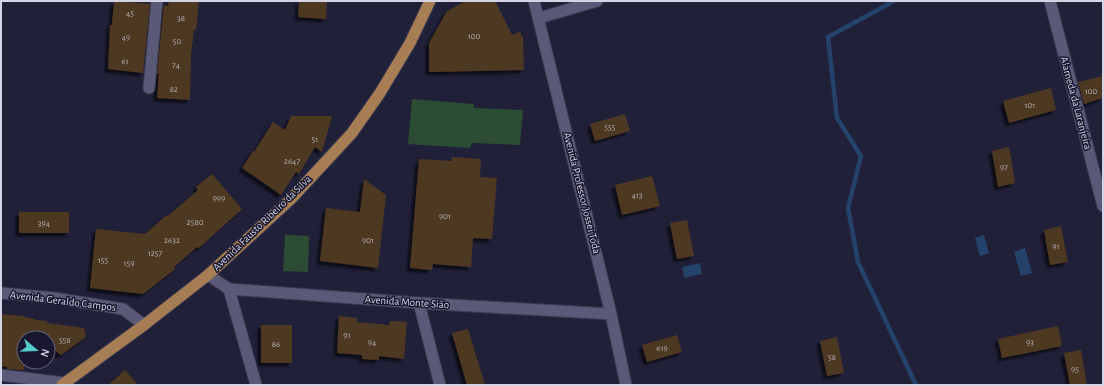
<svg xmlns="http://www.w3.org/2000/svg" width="1104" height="386" font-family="'Alegreya Sans',sans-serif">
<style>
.pitch{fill:#2c4d34}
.water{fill:#24426a}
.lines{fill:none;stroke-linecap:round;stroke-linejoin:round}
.stream{stroke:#24426a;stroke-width:4.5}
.building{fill:#4e3822;filter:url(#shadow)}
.minor-casing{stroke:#3b3a4f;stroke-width:13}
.primary-casing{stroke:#3b3a4f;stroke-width:13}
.minor{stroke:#5a5a78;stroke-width:11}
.primary{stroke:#a77d53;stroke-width:11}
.labels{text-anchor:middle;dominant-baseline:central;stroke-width:3;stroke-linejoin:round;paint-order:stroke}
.number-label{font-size:9px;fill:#b2adb4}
.street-label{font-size:11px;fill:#d4d4e5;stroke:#18172f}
</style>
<defs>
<filter id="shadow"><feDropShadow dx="-3.5" dy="3.5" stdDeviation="1" flood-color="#0009"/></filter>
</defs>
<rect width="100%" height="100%" fill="#212039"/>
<path class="pitch" d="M 412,99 L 474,104 L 474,108 L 523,110 L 520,145 L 472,143 L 470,148 L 408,144 Z
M 285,235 L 309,236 L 308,272 L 283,271 Z"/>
<path class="water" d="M 984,235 L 989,253 L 980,256 L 975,238 Z
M 1025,248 L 1032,273 L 1021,276 L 1014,252 Z
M 700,263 L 702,274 L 684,278 L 682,267 Z"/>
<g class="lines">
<path class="stream" d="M 894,1 L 828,37 L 837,118 L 861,156 L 848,208 L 858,262 L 916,385"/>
</g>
<path class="building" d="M 114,1 L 150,4 L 143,73 L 108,69 L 110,25 L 112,25 Z
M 169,1 L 199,1 L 196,30 L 194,30 L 191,55 L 190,100 L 157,98 L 159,74 L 157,74 L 164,5 L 168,6 Z
M 299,1 L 327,1 L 326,19 L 298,17 Z
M 466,1 L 495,1 L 512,35 L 520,32 L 523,38 L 524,70 L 429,72 L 429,43 L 447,11 Z
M 1103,76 L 1103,98 L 1084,104 L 1078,82 Z
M 1051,88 L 1056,110 L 1009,123 L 1003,101 Z
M 625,114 L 630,131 L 595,141 L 590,124 Z
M 291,116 L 332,116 L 322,152 L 315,147 L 299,174 L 296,172 L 281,195 L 242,168 L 253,151 L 254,152 L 273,122 L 285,130 Z
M 1009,147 L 1015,183 L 998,187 L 992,151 Z
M 452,157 L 481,159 L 480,177 L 497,178 L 492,239 L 473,238 L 471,267 L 433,264 L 432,270 L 410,268 L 419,159 L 451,161 Z
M 212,174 L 242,209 L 199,248 L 197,247 L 174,267 L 175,269 L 143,294 L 90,288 L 96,229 L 145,234 L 167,215 L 168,216 L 198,190 L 196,187 Z
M 652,176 L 660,206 L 622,215 L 615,185 Z
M 364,179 L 386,195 L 378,268 L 320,261 L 326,208 L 360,212 Z
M 19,212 L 69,212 L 69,233 L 19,233 Z
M 687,220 L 694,256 L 677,259 L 670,223 Z
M 1061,226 L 1068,262 L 1050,265 L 1044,230 Z
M 1,314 L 24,316 L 24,317 L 35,319 L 35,320 L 47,321 L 47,323 L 84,328 L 86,337 L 61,355 L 48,345 L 48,338 L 24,338 L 24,370 L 7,369 L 7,367 L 1,366 Z
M 339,316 L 357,318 L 357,322 L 389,325 L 390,321 L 407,322 L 404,359 L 379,356 L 379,360 L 362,359 L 362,355 L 337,353 Z
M 261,325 L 292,325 L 292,363 L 261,363 Z
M 1058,326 L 1062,346 L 1002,358 L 998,339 Z
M 468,329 L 485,385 L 467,385 L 452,333 Z
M 677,335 L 682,352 L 647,362 L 642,345 Z
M 837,337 L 844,373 L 827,376 L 820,341 Z
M 1081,350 L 1087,385 L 1070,385 L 1064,353 Z
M 125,370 L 138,385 L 108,385 Z"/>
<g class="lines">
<g class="minor-casing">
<path id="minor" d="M 534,1 L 611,314 L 626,385
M 1050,1 L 1103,206
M 539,18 L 597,1
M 149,88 L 157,1
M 208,275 L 229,289 L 419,303 L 611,314
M 229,289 L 256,385
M 1,293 L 54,298 L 123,309 L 144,325
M 419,303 L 440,385
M 1,375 L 65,383"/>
</g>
<g class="primary-casing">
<path id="primary" d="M 62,385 L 144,325 L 208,275 L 291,199 L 352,133 L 380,93 L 410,43 L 430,1"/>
</g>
<use href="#minor" class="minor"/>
<use href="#primary" class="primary"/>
</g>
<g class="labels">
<g class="number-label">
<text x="130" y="13">45</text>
<text x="181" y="18">38</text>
<text x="474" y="36">100</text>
<text x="126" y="37">49</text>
<text x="177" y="41">50</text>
<text x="125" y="61">61</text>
<text x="176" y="65">74</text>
<text x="174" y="89">82</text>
<text x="1091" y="91">100</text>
<text x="1030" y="105">101</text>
<text x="610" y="127">555</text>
<text x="315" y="139">51</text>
<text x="292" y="161">2647</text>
<text x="1004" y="167">97</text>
<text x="637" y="195">413</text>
<text x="219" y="198">999</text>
<text x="445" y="216">901</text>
<text x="195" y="222">2580</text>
<text x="44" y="223">394</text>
<text x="172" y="240">2632</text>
<text x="368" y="240">901</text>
<text x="1056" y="246">91</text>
<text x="155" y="253">1257</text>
<text x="103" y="260">155</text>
<text x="129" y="263">159</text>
<text x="347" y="335">91</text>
<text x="65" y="340">558</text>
<text x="372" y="342">94</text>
<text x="1030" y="342">93</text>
<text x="276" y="344">86</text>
<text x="662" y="348">619</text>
<text x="832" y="357">58</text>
<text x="1075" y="369">95</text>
</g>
<g class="street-label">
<text transform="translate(1076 103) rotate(75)">Alameda da Laranjeira</text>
<text transform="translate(582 193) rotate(76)">Avenida Professor Jossei Toda</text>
<text transform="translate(262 223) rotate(-44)">Avenida Fausto Ribeiro da Silva</text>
<text transform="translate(63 301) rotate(7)">Avenida Geraldo Campos</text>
<text transform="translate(407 302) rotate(4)">Avenida Monte Sião</text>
</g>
</g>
<rect width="1104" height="386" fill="none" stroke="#d4d4e5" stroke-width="4"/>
<g transform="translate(36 350) rotate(109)"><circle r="19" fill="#18172f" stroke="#636378"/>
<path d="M0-3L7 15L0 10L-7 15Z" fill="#54cdc8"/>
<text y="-6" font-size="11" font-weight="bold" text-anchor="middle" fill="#d4d4e5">N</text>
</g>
</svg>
